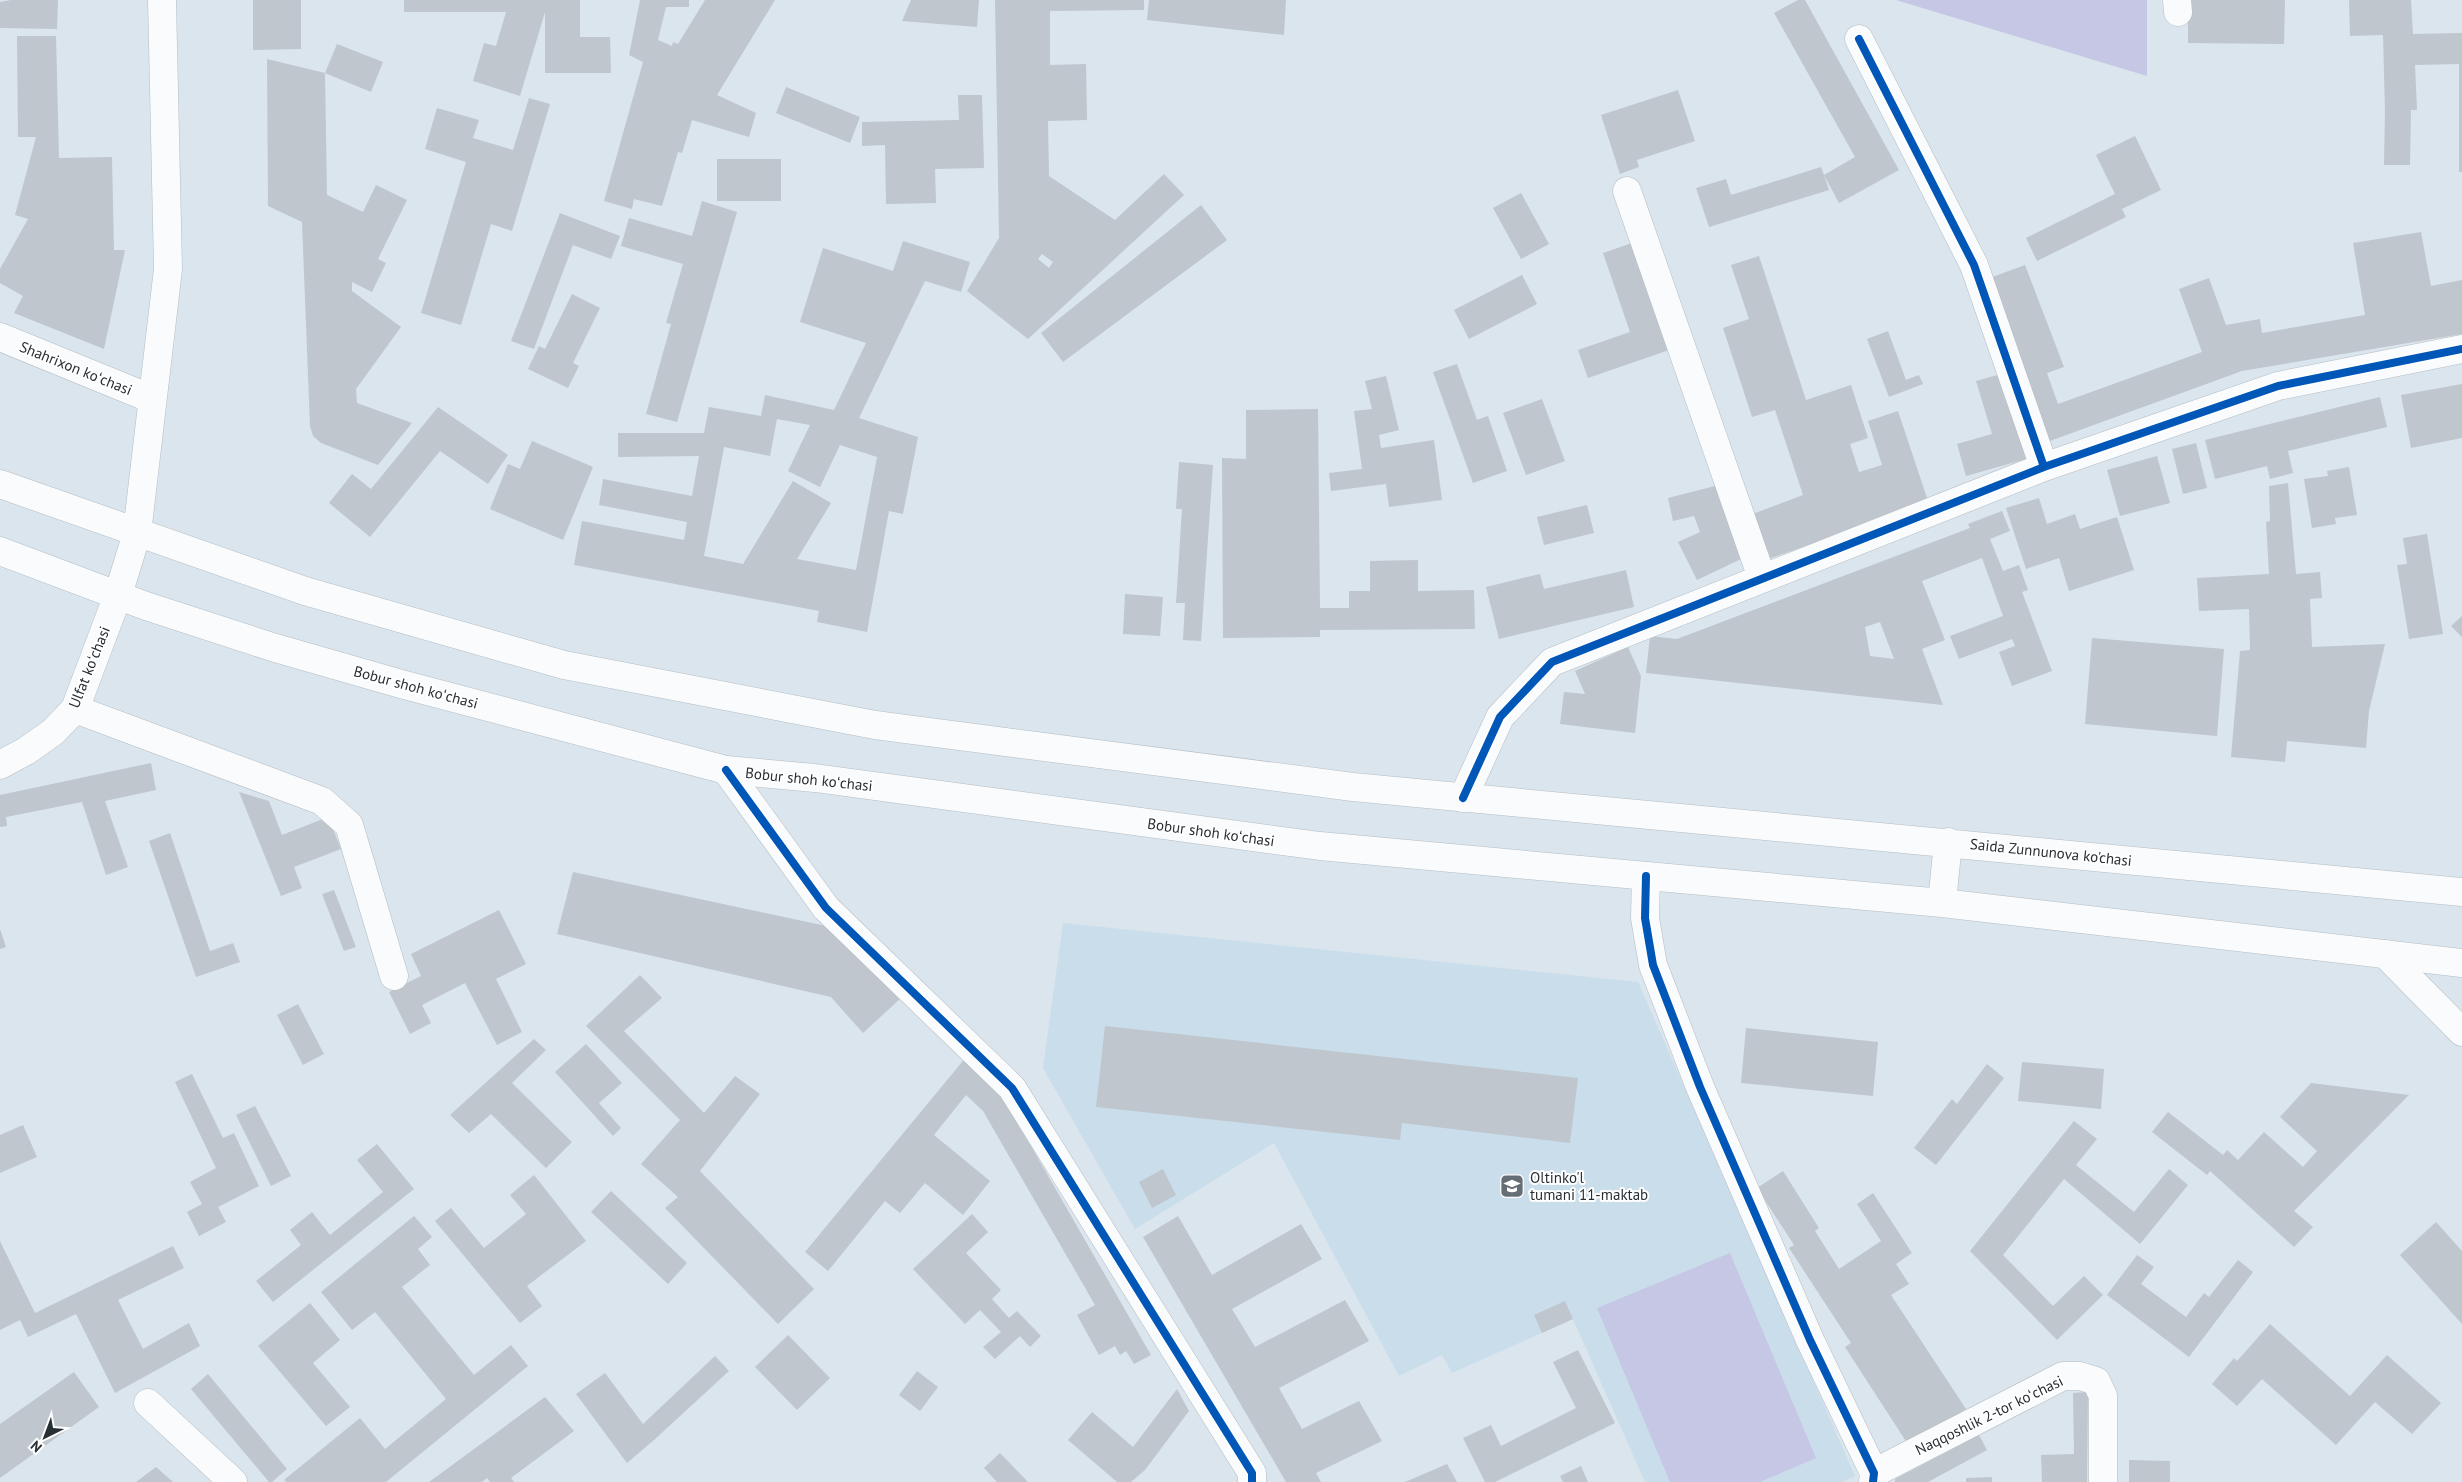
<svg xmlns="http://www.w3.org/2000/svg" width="2462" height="1482" font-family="'PT Sans',sans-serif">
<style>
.built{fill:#caddeb}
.green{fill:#c6c6e5}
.building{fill:#bfc6cd;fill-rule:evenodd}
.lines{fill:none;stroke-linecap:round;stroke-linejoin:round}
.minor-casing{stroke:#b5bdc4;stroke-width:29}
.tertiary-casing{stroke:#b5bdc4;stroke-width:29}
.secondary-casing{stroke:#b5bdc4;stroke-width:29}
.minor{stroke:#f9fbfc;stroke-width:28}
.tertiary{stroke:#f9fbfc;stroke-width:28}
.secondary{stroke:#f9fbfc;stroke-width:28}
.cycleway-casing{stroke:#fff;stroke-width:11}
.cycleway{stroke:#0057b8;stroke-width:8}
.labels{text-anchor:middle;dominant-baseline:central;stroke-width:4;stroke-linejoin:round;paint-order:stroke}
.street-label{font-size:15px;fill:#272e34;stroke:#fff}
.poi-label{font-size:15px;fill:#272e34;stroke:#fff;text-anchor:start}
</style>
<rect width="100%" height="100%" fill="#dae5ed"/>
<path class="built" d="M 1063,923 L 1638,982 L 1855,1476 L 1842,1482 L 1645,1482 L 1573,1319 L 1452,1373 L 1442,1355 L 1399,1376 L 1274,1143 L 1135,1229 L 1043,1068 Z"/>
<path class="green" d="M 1896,0 L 2147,0 L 2147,76 Z
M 1730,1253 L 1816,1458 L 1760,1482 L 1670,1482 L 1597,1308 Z"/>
<path class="building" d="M 11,0 L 58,0 L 57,29 L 0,28 L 0,2 Z
M 253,0 L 301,0 L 301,49 L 253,50 Z
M 404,0 L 580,0 L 580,37 L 610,37 L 611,73 L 545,73 L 545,12 L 520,96 L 473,81 L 484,43 L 496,46 L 506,12 L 404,12 Z
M 640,0 L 689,0 L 689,7 L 666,7 L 658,40 L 672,46 L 673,42 L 678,44 L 705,0 L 775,0 L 717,95 L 756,113 L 749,137 L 692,120 L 682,153 L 678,152 L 662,206 L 634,199 L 632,209 L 604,201 L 643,62 L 629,55 Z
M 911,0 L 979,0 L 977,27 L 902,21 Z
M 995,0 L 1144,0 L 1144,10 L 1050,11 L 1050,65 L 1086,64 L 1087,120 L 1048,121 L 1049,176 L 1115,220 L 1164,174 L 1184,195 L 1028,339 L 967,291 L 999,238 ZM 1042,254 L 1053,262 L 1049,268 L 1038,259 Z
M 1149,0 L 1286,0 L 1284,35 L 1147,20 Z
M 1798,0 L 1805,0 L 1899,170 L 1839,203 L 1824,175 L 1829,190 L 1709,227 L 1696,188 L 1726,179 L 1731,195 L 1821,167 L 1824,175 L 1855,157 L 1774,13 Z
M 2188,0 L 2285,0 L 2284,44 L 2188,43 Z
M 2349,0 L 2411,0 L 2413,34 L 2462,33 L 2462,172 L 2459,172 L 2459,64 L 2415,65 L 2417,110 L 2411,110 L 2410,165 L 2384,165 L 2385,111 L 2383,35 L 2350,36 Z
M 17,36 L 56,36 L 59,158 L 112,157 L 114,250 L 125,250 L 104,349 L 14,313 L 23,296 L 0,283 L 0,269 L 28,219 L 15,215 L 36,137 L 18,137 Z
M 337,44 L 383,62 L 371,92 L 325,73 Z
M 267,59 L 325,73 L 327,195 L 363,212 L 376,185 L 407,200 L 378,259 L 386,263 L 372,292 L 352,282 L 352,291 L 401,327 L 356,389 L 357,403 L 412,423 L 378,465 L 321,443 L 313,436 L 310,426 L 302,222 L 268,206 Z
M 786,87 L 860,117 L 850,143 L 776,113 Z
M 1678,90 L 1695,141 L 1637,160 L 1639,167 L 1620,174 L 1601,115 Z
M 958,95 L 982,95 L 984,168 L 935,169 L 936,203 L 886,204 L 885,145 L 862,146 L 862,122 L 959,120 Z
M 529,98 L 550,104 L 512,231 L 491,224 L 461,325 L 421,313 L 466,162 L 425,149 L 437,108 L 479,120 L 473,138 L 513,150 Z
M 2135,136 L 2161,190 L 2122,209 L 2126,217 L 2037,261 L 2026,238 L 2115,194 L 2096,155 Z
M 717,159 L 781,159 L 781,201 L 717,201 Z
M 1521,193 L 1549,244 L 1521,259 L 1493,208 Z
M 702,201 L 737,212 L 677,422 L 646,414 L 671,324 L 666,323 L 683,264 L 621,246 L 629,218 L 692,236 Z
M 1201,205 L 1227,240 L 1063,362 L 1041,333 Z
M 560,213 L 620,236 L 611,259 L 573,245 L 534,349 L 511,341 Z
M 2421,232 L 2431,286 L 2462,280 L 2462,334 L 2242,371 L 2047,442 L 1987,279 L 2025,265 L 2064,367 L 2047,373 L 2058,404 L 2202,352 L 2179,289 L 2209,278 L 2226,325 L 2260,319 L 2262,333 L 2365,315 L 2353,243 Z
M 903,241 L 970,262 L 961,292 L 925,281 L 859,418 L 918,437 L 903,514 L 889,511 L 867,632 L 817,622 L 819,611 L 574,565 L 582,521 L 684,540 L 687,522 L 599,505 L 603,479 L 692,496 L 699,456 L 618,457 L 618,433 L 704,433 L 709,407 L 761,416 L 765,395 L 834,410 L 866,343 L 800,322 L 823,248 L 893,271 ZM 777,419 L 810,425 L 788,471 L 820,487 L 840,445 L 877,457 L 856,570 L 797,559 L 831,503 L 793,481 L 743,564 L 704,556 L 724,447 L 770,456 Z
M 1635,242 L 1672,349 L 1588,378 L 1578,350 L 1630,332 L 1603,253 Z
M 1759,256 L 1806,400 L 1851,385 L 1868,438 L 1850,444 L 1859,472 L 1882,465 L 1868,421 L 1898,411 L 1929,504 L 1765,560 L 1750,515 L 1803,495 L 1775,410 L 1752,417 L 1723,328 L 1749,319 L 1731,265 Z
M 1522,275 L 1537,304 L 1469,339 L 1454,310 Z
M 572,294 L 600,308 L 573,363 L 579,366 L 568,388 L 528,369 L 539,346 L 545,349 Z
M 1888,331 L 1906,380 L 1919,375 L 1923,384 L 1889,397 L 1867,339 Z
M 1457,364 L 1477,420 L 1488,416 L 1507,471 L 1473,483 L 1433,372 Z
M 2001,374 L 2026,459 L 1966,476 L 1957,444 L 1992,434 L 1976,381 Z
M 1386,376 L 1399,430 L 1379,435 L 1381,448 L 1434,440 L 1442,500 L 1389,507 L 1386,484 L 1331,491 L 1329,473 L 1362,469 L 1354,411 L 1372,409 L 1365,381 Z
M 2462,384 L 2462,438 L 2411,448 L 2401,395 Z
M 2380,397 L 2387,427 L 2288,451 L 2293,473 L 2270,479 L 2267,466 L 2215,479 L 2205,440 Z
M 1542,399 L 1565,461 L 1526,475 L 1503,413 Z
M 438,407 L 508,455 L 488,484 L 440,451 L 370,537 L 329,503 L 352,474 L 371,489 Z
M 1318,409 L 1320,608 L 1349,608 L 1349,591 L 1370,591 L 1370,561 L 1418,560 L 1418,591 L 1474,590 L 1475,629 L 1320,630 L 1320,637 L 1223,638 L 1222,458 L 1246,459 L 1246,410 Z
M 532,441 L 593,467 L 563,540 L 490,509 L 508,464 L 520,469 Z
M 2196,443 L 2207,488 L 2183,494 L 2172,449 Z
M 2157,456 L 2170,503 L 2120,516 L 2107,470 Z
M 1179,462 L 1213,465 L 1201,641 L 1183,640 L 1185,603 L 1176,603 L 1182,509 L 1176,509 Z
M 2349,467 L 2357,515 L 2335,518 L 2336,524 L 2312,528 L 2304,479 L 2328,476 L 2327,471 Z
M 2288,483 L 2296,574 L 2320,572 L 2322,598 L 2310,599 L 2312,647 L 2385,644 L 2369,711 L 2366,748 L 2287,741 L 2285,762 L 2231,757 L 2240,651 L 2250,650 L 2249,609 L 2199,611 L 2197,578 L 2269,574 L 2266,522 L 2270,521 L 2269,486 Z
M 1715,486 L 1741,559 L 1697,580 L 1678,542 L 1700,532 L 1694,516 L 1673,521 L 1668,498 Z
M 2039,498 L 2047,524 L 2075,514 L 2080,529 L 2117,517 L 2134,570 L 2069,591 L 2059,558 L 2026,569 L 2006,508 Z
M 1587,505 L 1594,533 L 1544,545 L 1537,517 Z
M 2002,511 L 2010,531 L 1990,539 L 2003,571 L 2019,565 L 2028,590 L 2022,592 L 2052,671 L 2012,686 L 1999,652 L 2015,646 L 2012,639 L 1959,659 L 1950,636 L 2003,616 L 1982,558 L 1922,581 L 1945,640 L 1922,649 L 1943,705 L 1646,673 L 1650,636 L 1677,639 L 1970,528 L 1968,524 ZM 1880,622 L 1894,659 L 1870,656 L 1865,627 Z
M 2427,534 L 2443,634 L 2409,639 L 2397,565 L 2407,564 L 2403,538 Z
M 1626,570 L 1634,607 L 1499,639 L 1486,587 L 1540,574 L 1544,589 Z
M 1125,594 L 1163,597 L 1160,636 L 1123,634 Z
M 2462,616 L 2462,637 L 2451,626 Z
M 2092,638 L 2224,649 L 2217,736 L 2085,724 Z
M 1628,647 L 1641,676 L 1635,733 L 1560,724 L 1564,692 L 1585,694 L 1575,671 Z
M 151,763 L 156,790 L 105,801 L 128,867 L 106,875 L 82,802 L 6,817 L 7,826 L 0,827 L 0,795 Z
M 239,792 L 269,801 L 282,835 L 328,817 L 341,849 L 294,867 L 302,888 L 281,896 Z
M 170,833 L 210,951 L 233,943 L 240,962 L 196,977 L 149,841 Z
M 573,872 L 840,929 L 902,997 L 863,1033 L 831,997 L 557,934 Z
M 334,890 L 356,947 L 344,951 L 322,894 Z
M 499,910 L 526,964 L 496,979 L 522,1032 L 497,1045 L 465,983 L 422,1005 L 431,1023 L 410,1034 L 389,992 L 421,976 L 411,954 Z
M 0,929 L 6,947 L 0,949 Z
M 640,975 L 662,998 L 624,1031 L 704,1113 L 735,1076 L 760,1094 L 700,1171 L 814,1289 L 778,1324 L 665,1208 L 678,1197 L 641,1164 L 680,1120 L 586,1026 Z
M 298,1004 L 324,1054 L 303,1065 L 277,1015 Z
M 1105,1026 L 1578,1078 L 1570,1143 L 1402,1123 L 1400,1140 L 1096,1107 Z
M 1746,1028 L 1878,1042 L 1873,1096 L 1741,1083 Z
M 534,1039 L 546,1050 L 512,1083 L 572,1142 L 546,1168 L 491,1114 L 469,1133 L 450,1115 Z
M 586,1044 L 622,1083 L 599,1103 L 621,1128 L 613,1136 L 555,1072 Z
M 967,1056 L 1001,1094 L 1151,1355 L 1134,1364 L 1126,1351 L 1120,1355 L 1115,1346 L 1099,1355 L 1077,1315 L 1095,1305 L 983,1111 L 966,1095 L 934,1135 L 990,1181 L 963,1215 L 925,1183 L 900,1213 L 885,1201 L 828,1271 L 805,1252 Z
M 2022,1062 L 2104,1069 L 2101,1109 L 2018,1101 Z
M 1987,1064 L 2004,1078 L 1936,1165 L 1914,1148 L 1952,1099 L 1957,1104 Z
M 192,1074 L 223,1138 L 234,1133 L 259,1186 L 218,1207 L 226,1222 L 199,1236 L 187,1212 L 202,1204 L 190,1182 L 216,1168 L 175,1082 Z
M 2311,1083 L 2409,1095 L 2294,1211 L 2313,1227 L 2294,1247 L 2210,1171 L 2207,1175 L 2152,1132 L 2168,1112 L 2223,1155 L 2227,1150 L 2238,1160 L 2264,1132 L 2303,1167 L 2317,1151 L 2280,1117 Z
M 255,1106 L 291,1176 L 271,1186 L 236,1115 Z
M 2074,1121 L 2097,1139 L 2076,1165 L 2134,1212 L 2169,1169 L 2188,1185 L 2140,1244 L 2064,1179 L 2003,1255 L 2053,1306 L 2084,1276 L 2103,1295 L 2057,1340 L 1970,1251 Z
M 23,1125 L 37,1157 L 0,1173 L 0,1135 Z
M 377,1144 L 414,1189 L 273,1302 L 256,1281 L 301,1245 L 290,1230 L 312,1212 L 330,1235 L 383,1192 L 357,1160 Z
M 1163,1169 L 1176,1195 L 1152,1208 L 1139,1182 Z
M 1783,1171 L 1819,1228 L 1815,1231 L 1839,1269 L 1881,1241 L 1857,1204 L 1873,1193 L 1912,1253 L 1896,1264 L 1909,1284 L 1891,1295 L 1966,1409 L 1909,1446 L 1845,1347 L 1851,1343 L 1789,1248 L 1794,1245 L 1757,1188 Z
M 534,1175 L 586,1241 L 527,1286 L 542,1306 L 520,1323 L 435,1221 L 451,1208 L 484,1248 L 526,1214 L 510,1195 Z
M 611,1191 L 687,1263 L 668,1284 L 591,1212 Z
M 972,1214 L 988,1232 L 966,1253 L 1001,1290 L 992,1299 L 1009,1318 L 1017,1311 L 1041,1336 L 1030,1347 L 1020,1336 L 995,1359 L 983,1347 L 1001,1332 L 980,1310 L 965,1324 L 913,1269 Z
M 414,1216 L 432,1237 L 418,1249 L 430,1265 L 402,1287 L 474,1375 L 511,1345 L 528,1366 L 386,1482 L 286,1482 L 284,1480 L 360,1418 L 385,1449 L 446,1399 L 375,1312 L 352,1330 L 321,1292 Z
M 1178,1216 L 1212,1275 L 1301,1224 L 1322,1259 L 1232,1309 L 1255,1347 L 1345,1300 L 1369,1341 L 1279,1388 L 1302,1429 L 1359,1401 L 1382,1441 L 1316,1473 L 1321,1482 L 1286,1482 L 1143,1237 Z
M 2436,1222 L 2462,1251 L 2462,1324 L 2400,1255 Z
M 0,1241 L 35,1313 L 173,1246 L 184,1268 L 118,1300 L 143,1349 L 189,1323 L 200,1346 L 115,1393 L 76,1314 L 28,1337 L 20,1320 L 0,1330 Z
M 2137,1255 L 2154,1267 L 2141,1284 L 2186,1317 L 2204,1293 L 2209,1297 L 2238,1260 L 2253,1272 L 2189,1357 L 2107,1295 Z
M 1565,1301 L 1573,1319 L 1542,1333 L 1534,1315 Z
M 310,1303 L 340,1340 L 313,1363 L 350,1407 L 326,1426 L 258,1346 Z
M 2270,1324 L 2350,1396 L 2387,1355 L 2441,1403 L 2412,1434 L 2375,1402 L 2336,1445 L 2262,1379 L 2237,1406 L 2212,1384 L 2234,1358 L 2237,1361 Z
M 788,1335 L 830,1378 L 797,1410 L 755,1367 Z
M 1578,1350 L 1615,1423 L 1495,1482 L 1485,1482 L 1463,1438 L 1491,1425 L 1501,1446 L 1576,1408 L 1553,1362 Z
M 715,1356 L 729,1371 L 654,1440 L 627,1463 L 576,1394 L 605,1373 L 643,1424 Z
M 917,1371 L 938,1387 L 920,1411 L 899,1395 Z
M 74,1372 L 99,1407 L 0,1478 L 0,1424 Z
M 208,1374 L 287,1469 L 272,1482 L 269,1482 L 191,1389 Z
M 1177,1389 L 1189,1411 L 1145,1470 L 1131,1482 L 1117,1482 L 1068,1440 L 1092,1412 L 1133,1447 Z
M 2088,1392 L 2087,1482 L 2042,1482 L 2041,1455 L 2074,1454 L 2073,1393 Z
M 545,1397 L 574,1431 L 511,1478 L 514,1482 L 490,1482 L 487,1478 L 482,1482 L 429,1482 Z
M 1979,1435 L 1987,1450 L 1928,1482 L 1895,1482 L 1895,1479 Z
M 1000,1453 L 1028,1482 L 997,1482 L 984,1468 Z
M 2129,1460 L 2170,1461 L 2170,1482 L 2129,1482 Z
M 1447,1464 L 1457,1482 L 1405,1482 Z
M 1581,1466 L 1588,1482 L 1563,1482 L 1560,1476 Z
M 156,1467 L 173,1482 L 136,1482 Z
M 1992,1477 L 1992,1482 L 1966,1482 L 1966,1478 Z"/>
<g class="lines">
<g class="minor-casing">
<path id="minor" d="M 2177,0 L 2178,12
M 1859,39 L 1974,265 L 2044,467
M 1627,191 L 1762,578
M 0,337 L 152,399
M 75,709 L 322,801 L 349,825 L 394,976
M 726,770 L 826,908 L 1012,1088 L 1252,1473 L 1252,1482
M 1463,798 L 1500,717 L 1552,662 L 2044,467 L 2278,386 L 2462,349
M 1646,876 L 1645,918 L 1653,965 L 1700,1087 L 1810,1340 L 1874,1473 L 1873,1482
M 2385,954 L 2462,1032
M 148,1403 L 233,1482
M 1874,1473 L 2063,1376 L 2080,1376 L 2096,1381 L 2103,1396 L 2103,1482"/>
</g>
<g class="tertiary-casing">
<path id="tertiary" d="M 0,765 L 26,751 L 53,732 L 75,709 L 118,595"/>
</g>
<g class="secondary-casing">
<path id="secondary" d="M 0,484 L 305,591 L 564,665 L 875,725 L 1353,787 L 2462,892
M 0,551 L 146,606 L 272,647 L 401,684 L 726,770 L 815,778 L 1320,846 L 1942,903 L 2462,963
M 118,595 L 137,533 L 168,269 L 162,0
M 1942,903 L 1948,842"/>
</g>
<use href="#minor" class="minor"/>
<use href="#tertiary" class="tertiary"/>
<use href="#secondary" class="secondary"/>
<g class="cycleway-casing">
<path id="cycleway" d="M 1859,39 L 1974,265 L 2044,467
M 726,770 L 826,908 L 1012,1088 L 1252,1473 L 1252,1482
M 1463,798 L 1500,717 L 1552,662 L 2044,467 L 2278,386 L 2462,349
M 1646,876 L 1645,918 L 1653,965 L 1700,1087 L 1810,1340 L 1874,1473 L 1873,1482"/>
</g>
<use href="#cycleway" class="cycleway"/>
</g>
<defs>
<g id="school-square" transform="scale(1.25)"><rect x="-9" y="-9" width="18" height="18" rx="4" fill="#666e75" stroke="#fff"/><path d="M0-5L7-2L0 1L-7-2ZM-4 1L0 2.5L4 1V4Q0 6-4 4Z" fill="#fff"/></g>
</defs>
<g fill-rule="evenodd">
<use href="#school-square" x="1512" y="1186"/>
</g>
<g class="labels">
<g class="street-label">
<text transform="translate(76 368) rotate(22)">Shahrixon koʻchasi</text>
<text transform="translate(89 667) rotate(-68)">Ulfat koʻchasi</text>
<text transform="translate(416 687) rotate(15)">Bobur shoh koʻchasi</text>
<text transform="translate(809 779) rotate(6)">Bobur shoh koʻchasi</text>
<text transform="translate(1211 832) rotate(8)">Bobur shoh koʻchasi</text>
<text transform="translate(2051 852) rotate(6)">Saida Zunnunova ko'chasi</text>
<text transform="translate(1989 1415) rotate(-26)">Naqqoshlik 2-tor koʻchasi</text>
</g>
<g class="poi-label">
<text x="1530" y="1177">Oltinko'l<tspan x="1530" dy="17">tumani 11-maktab</tspan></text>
</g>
</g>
<g transform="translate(45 1437) rotate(222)" stroke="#ffffff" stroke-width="4" paint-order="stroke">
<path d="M0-4L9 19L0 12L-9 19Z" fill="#272e34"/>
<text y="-8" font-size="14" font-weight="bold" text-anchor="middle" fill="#272e34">N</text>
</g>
</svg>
